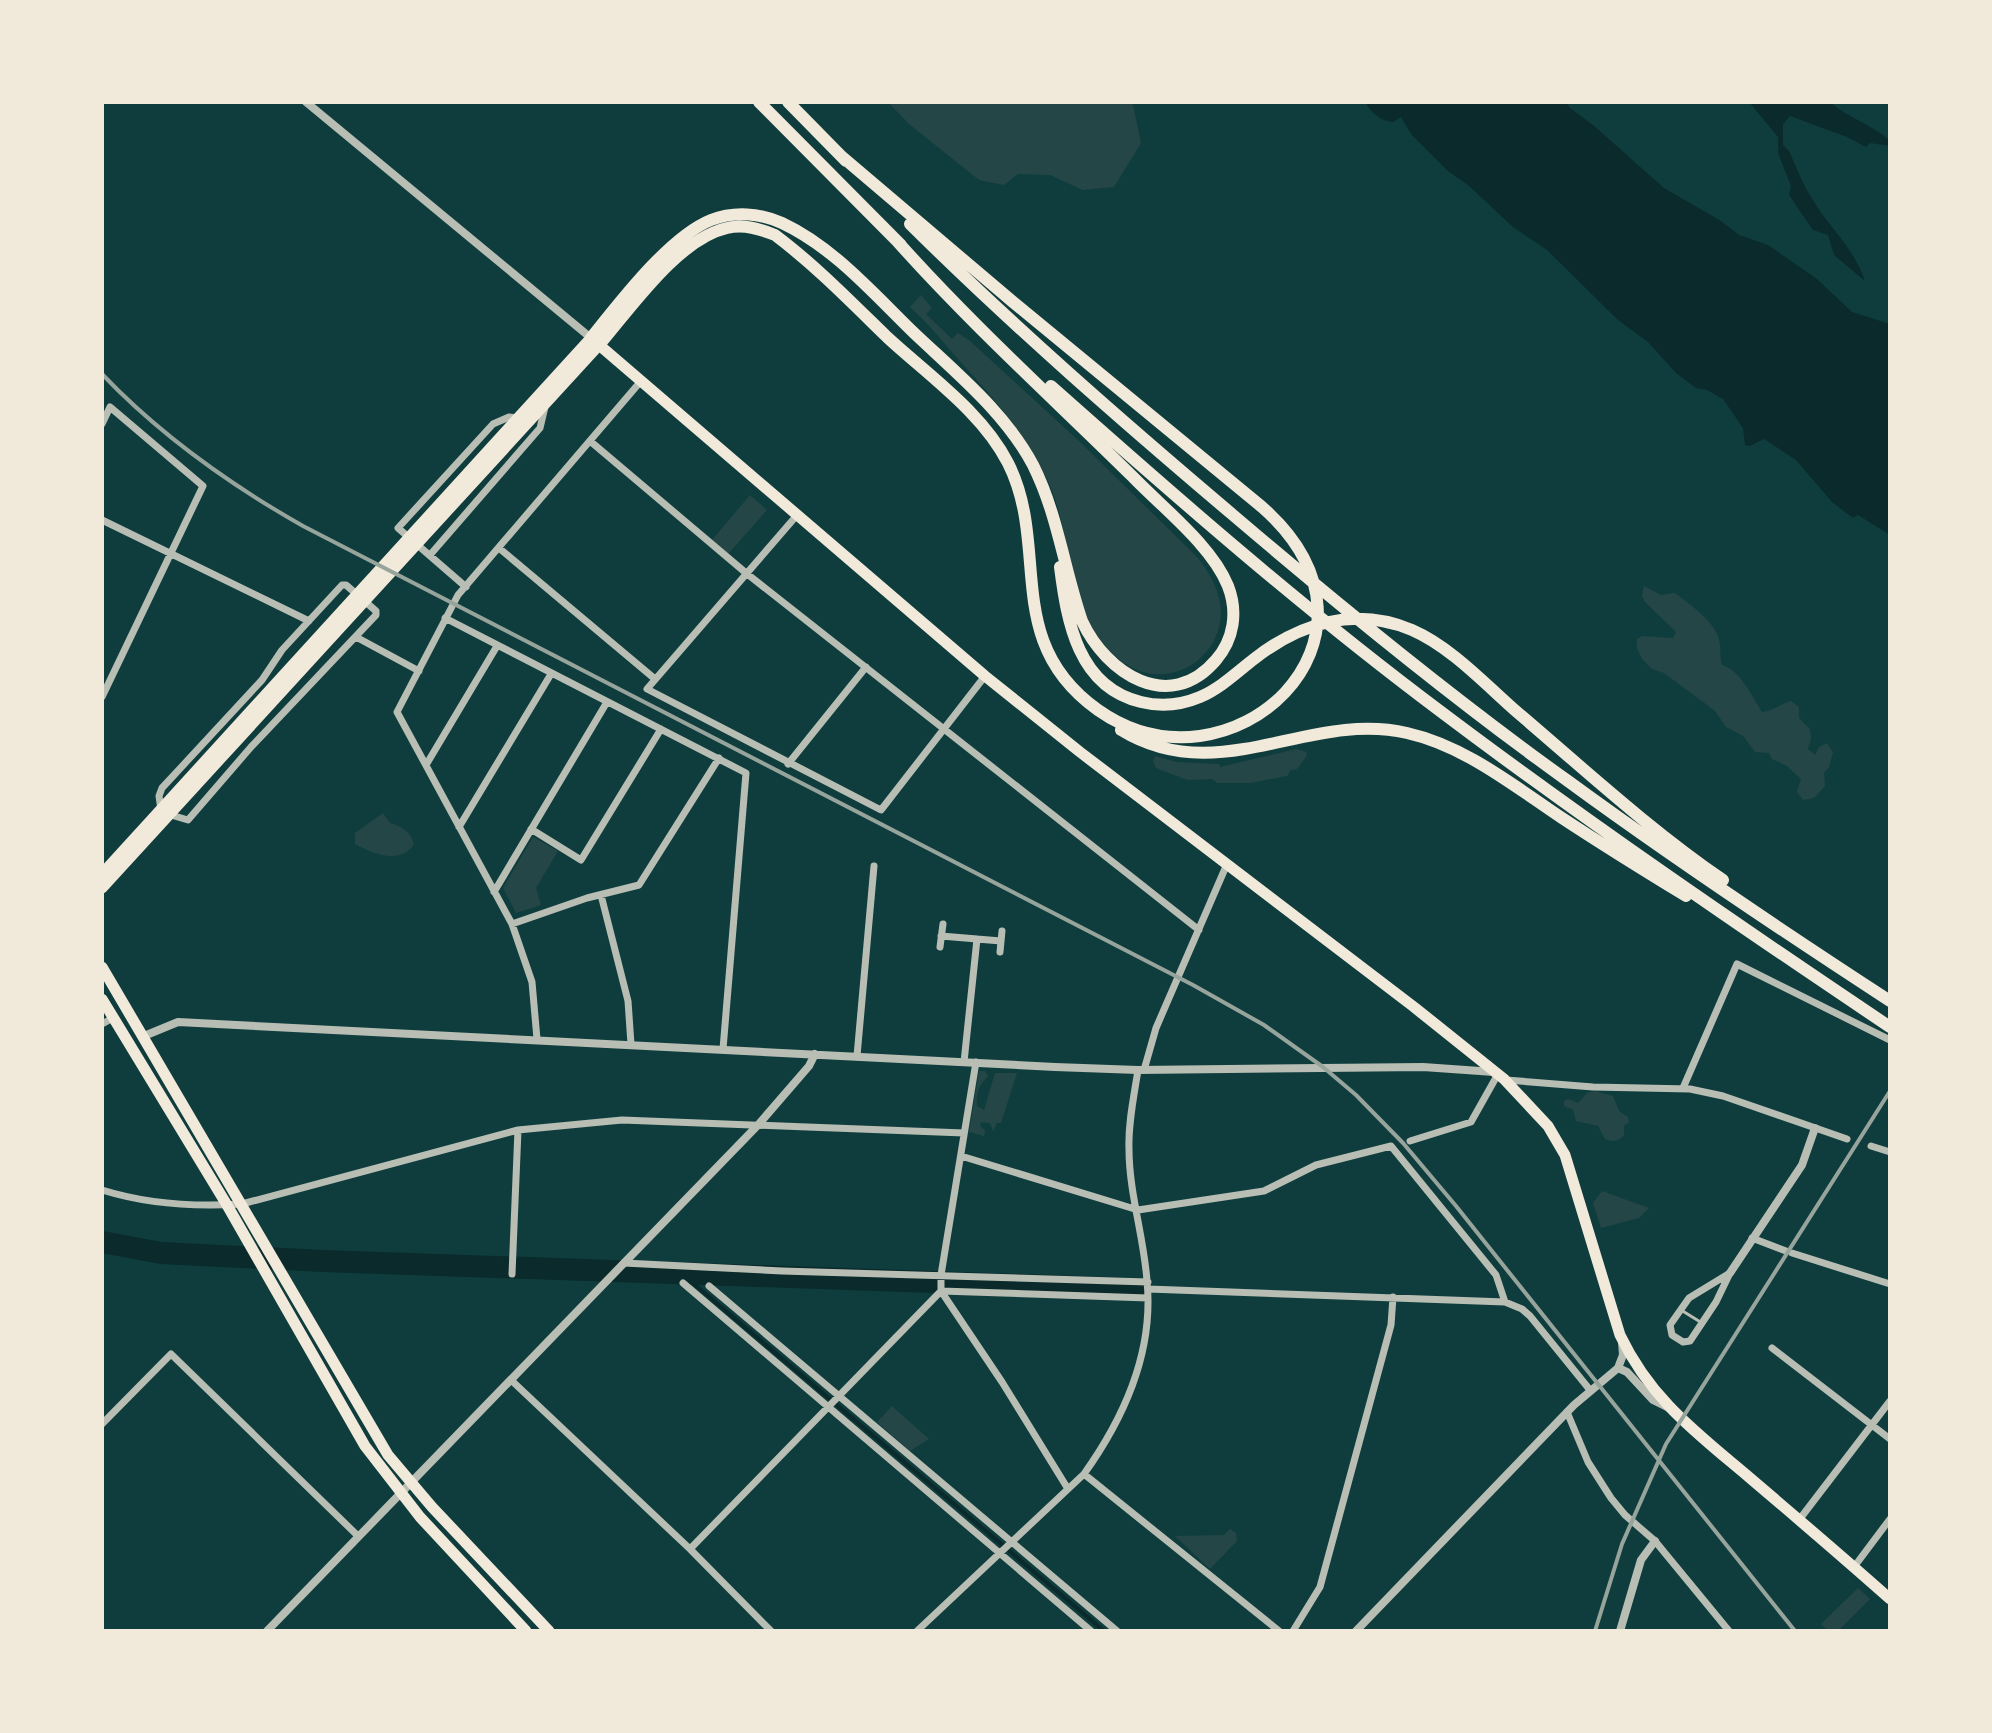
<svg xmlns="http://www.w3.org/2000/svg" width="1992" height="1733" font-family="Commissioner,sans-serif">
<style>
.green{fill:#244646}
.water{fill:#0a2a2b}
.lines{fill:none;stroke-linecap:round;stroke-linejoin:round}
.stream{stroke:#0a2a2b;stroke-width:4}
.river{stroke:#0a2a2b;stroke-width:22}
.service{stroke:#b8beb3;stroke-width:3}
.minor{stroke:#b8beb3;stroke-width:7}
.tertiary{stroke:#b8beb3;stroke-width:8}
.primary{stroke:#f1e9da;stroke-width:11}
.motorway{stroke:#f1e9da;stroke-width:12}
.rail{stroke:#97a49c;stroke-width:4}
</style>
<rect width="100%" height="100%" fill="#0f3d3e"/>
<path class="green" d="M 888,102 L 1129,102 L 1133,105 L 1141,143 L 1114,187 L 1083,190 L 1050,175 L 1018,174 L 1004,185 L 979,180 L 909,124 Z
M 921,295 L 932,308 L 926,314 L 952,339 L 958,333 L 970,341 L 1079,441 L 1198,558 C 1210,574 1221,592 1221,613 C 1219,665 1161,693 1120,660 C 1068,618 1074,545 1051,488 C 1030,438 995,400 959,360 C 943,342 928,323 910,307 Z
M 750,495 L 767,510 L 728,554 L 712,540 Z
M 1644,586 L 1661,595 L 1675,593 C 1689,604 1710,618 1717,634 C 1722,643 1719,656 1722,665 C 1741,671 1751,695 1762,712 C 1773,711 1780,704 1791,701 L 1799,707 L 1799,718 L 1810,729 L 1811,739 L 1808,749 L 1815,755 L 1819,747 L 1827,743 L 1833,752 L 1829,767 L 1824,773 L 1825,786 L 1814,798 L 1803,800 L 1797,792 L 1801,779 L 1787,766 L 1772,759 L 1769,753 L 1755,752 L 1743,736 L 1726,727 L 1715,711 L 1664,673 L 1652,669 L 1642,659 L 1637,648 L 1637,639 L 1642,636 L 1673,638 L 1676,632 L 1645,602 L 1642,596 Z
M 1296,749 L 1307,752 L 1306,757 L 1297,769 L 1291,770 L 1287,776 L 1250,783 L 1217,783 L 1212,779 L 1188,780 L 1171,774 L 1156,768 L 1153,761 L 1155,756 L 1176,762 L 1219,764 L 1220,767 Z
M 383,813 L 390,823 C 401,826 411,832 414,844 C 401,865 373,854 355,844 L 355,833 Z
M 533,837 L 558,851 L 536,888 L 541,905 L 516,913 L 503,888 Z
M 979,1071 L 985,1071 L 988,1076 C 979,1087 976,1089 977,1106 L 984,1110 L 995,1073 L 1017,1073 L 1001,1123 L 997,1123 L 993,1131 L 990,1123 L 981,1122 L 980,1126 L 985,1130 L 984,1136 L 969,1132 Z
M 1595,1091 L 1613,1096 L 1619,1111 L 1628,1117 L 1629,1122 L 1624,1126 L 1624,1135 C 1618,1142 1613,1142 1605,1139 L 1598,1126 L 1576,1121 L 1573,1110 L 1564,1106 L 1564,1101 L 1568,1099 L 1578,1103 L 1587,1093 Z
M 1602,1191 L 1649,1208 L 1639,1218 L 1601,1228 L 1593,1203 Z
M 892,1406 L 929,1439 L 910,1451 L 877,1422 Z
M 1230,1529 L 1236,1533 L 1237,1541 L 1210,1569 L 1175,1536 L 1224,1535 Z
M 1858,1588 L 1870,1599 L 1838,1631 L 1828,1631 L 1821,1624 Z"/>
<path class="water" d="M 1365,102 L 1566,102 L 1570,108 L 1593,125 L 1664,188 L 1721,221 L 1739,235 L 1768,245 L 1817,279 L 1852,312 L 1890,324 L 1890,535 L 1858,515 L 1853,518 L 1832,502 L 1796,460 L 1764,439 L 1750,446 L 1745,445 L 1743,428 L 1723,399 L 1707,390 L 1696,388 L 1676,373 L 1648,342 L 1618,320 L 1547,250 L 1513,227 L 1468,185 L 1448,171 L 1411,134 L 1401,117 L 1393,122 C 1380,121 1372,113 1365,102 Z
M 1749,102 L 1830,102 C 1848,118 1872,124 1890,141 L 1890,146 L 1870,143 L 1866,147 L 1847,137 L 1790,116 L 1783,124 L 1783,145 L 1789,151 C 1796,166 1802,183 1811,197 C 1829,228 1853,246 1865,281 L 1834,255 L 1828,235 L 1813,230 L 1789,195 L 1791,186 L 1778,153 L 1778,137 Z"/>
<g class="lines">
<path class="stream" d="M 681,1273 L 1104,1631"/>
<path class="river" d="M 102,1242 L 161,1253 L 323,1261 L 1137,1289"/>
<path class="service" d="M 1681,1310 L 1702,1323"/>
<path class="minor" d="M 102,424 L 110,407 L 203,486 L 102,697
M 590,441 L 746,573 L 1199,930
M 798,514 L 647,689 L 881,810 L 985,676
M 102,520 L 309,621
M 499,548 L 655,679
M 430,555 L 540,428 L 545,407
M 466,587 L 398,528 L 493,424 L 509,417 L 518,418
M 445,618 L 746,773 L 723,1049
M 356,637 L 419,671
M 788,764 L 866,667
M 426,765 L 497,646
M 161,810 L 159,796 L 162,788 L 262,680 L 282,650 L 342,585 L 346,585 L 376,611 L 376,615 L 251,747 L 188,820 L 171,815
M 459,827 L 551,674
M 531,829 L 581,860 L 661,729
M 494,892 L 607,702
M 601,895 L 628,1001 L 631,1044
M 512,924 L 587,898 L 639,885 L 719,758
M 941,936 L 1001,941
M 940,947 L 943,924
M 1000,952 L 1002,931
M 102,1024 L 113,1018
M 537,1039 L 532,982 L 512,924 L 397,712 L 458,595 L 641,381
M 857,1056 L 874,866
M 964,1062 L 977,939
M 1144,1070 L 1156,1028 L 1227,864
M 1506,1080 L 1593,1087 L 1690,1089 L 1723,1096 L 1847,1139
M 1683,1088 L 1737,964 L 1890,1040
M 1410,1141 L 1471,1122 L 1498,1074
M 1871,1146 L 1890,1152
M 961,1156 L 1138,1210 L 1264,1191 L 1316,1165 L 1391,1146 L 1496,1275 L 1505,1302
M 102,1190 C 147,1204 196,1207 242,1204 L 518,1130 L 622,1120 L 964,1133
M 1752,1238 L 1786,1251
M 1792,1253 L 1890,1284
M 624,1263 L 782,1271 L 1148,1282
M 1730,1273 L 1716,1302 L 1690,1341 L 1683,1342 L 1672,1335 L 1670,1325 L 1689,1298 Z
M 512,1274 L 518,1130
M 683,1283 L 1091,1631
M 709,1286 L 1117,1631
M 1148,1289 L 1505,1302 L 1522,1309 L 1530,1316 L 1590,1390
M 941,1291 L 1002,1382 L 1068,1489
M 941,1291 L 1148,1298
M 1772,1348 L 1890,1439
M 511,1380 L 690,1549 L 771,1631
M 1567,1412 L 1588,1462 L 1611,1498 L 1625,1515 L 1655,1541 L 1729,1631
M 102,1424 L 171,1354 L 358,1536
M 1084,1474 L 1279,1631
M 1799,1520 L 1890,1401
M 690,1549 L 941,1291 L 941,1275 L 976,1062
M 1854,1567 L 1890,1519
M 917,1631 L 1084,1474 C 1124,1418 1154,1351 1147,1281 C 1144,1237 1129,1193 1129,1149 C 1128,1123 1134,1096 1138,1070
M 1293,1631 L 1320,1587 L 1391,1325 L 1393,1297"/>
<path class="tertiary" d="M 306,102 L 591,338
M 144,1036 L 178,1022 L 1055,1067 L 1138,1070 L 1423,1067 L 1494,1072
M 1730,1273 L 1802,1165 L 1815,1128
M 1618,1368 L 1627,1372 L 1653,1400 L 1669,1408
M 1618,1368 L 1623,1355 L 1622,1342
M 267,1631 L 758,1125 L 809,1066 L 815,1054
M 1356,1631 L 1574,1405 L 1618,1368
M 1620,1631 L 1641,1560 L 1655,1541"/>
<path class="primary" d="M 102,874 L 591,338 L 985,676 L 1080,752 L 1414,1007 L 1504,1079 L 1548,1126 L 1565,1155 L 1620,1335 C 1651,1400 1697,1433 1750,1478 C 1797,1518 1844,1558 1890,1599
M 102,888 L 599,345
M 102,967 L 388,1455 L 432,1507 L 549,1631
M 102,999 L 227,1205 L 365,1446 L 420,1517 L 526,1631"/>
<path class="motorway" d="M 759,102 L 901,245
M 788,102 L 846,161
M 910,224 C 1013,326 1122,421 1233,515 C 1341,607 1452,698 1568,781 C 1673,858 1781,930 1890,1001
M 591,338 C 620,302 669,237 711,220 C 734,211 760,213 782,223 C 833,247 872,292 912,331 C 955,372 1005,412 1033,465 C 1058,515 1064,569 1082,621 C 1106,673 1169,715 1216,660 C 1234,639 1238,612 1228,586 C 1212,546 1163,508 1133,477 C 1054,399 971,324 897,241
M 599,345 C 631,308 678,239 727,228 C 744,224 760,229 775,235 C 815,265 851,302 887,337 C 928,375 982,412 1008,463 C 1051,548 1001,641 1098,710 C 1229,803 1411,638 1262,507 L 1013,302 L 840,155
M 1051,386 C 1177,498 1305,610 1440,711 C 1586,821 1738,925 1890,1027
M 1060,567 C 1067,622 1078,687 1141,702 C 1161,707 1181,705 1200,697 C 1221,688 1237,672 1254,659 C 1300,623 1355,606 1412,630 C 1451,647 1485,684 1517,712 C 1584,769 1650,830 1723,880
M 1121,730 C 1219,790 1308,710 1407,733 C 1465,746 1514,786 1562,818 C 1603,845 1645,871 1686,896"/>
<path class="rail" d="M 102,374 C 161,436 229,484 303,526 L 1193,985 L 1264,1025 L 1323,1067 L 1356,1095 L 1403,1143 L 1456,1206 L 1795,1631
M 1595,1631 L 1622,1544 L 1666,1444 L 1890,1091"/>
</g>
<rect width="1992" height="1733" fill="none" stroke="#f1e9da" stroke-width="208"/>
</svg>
